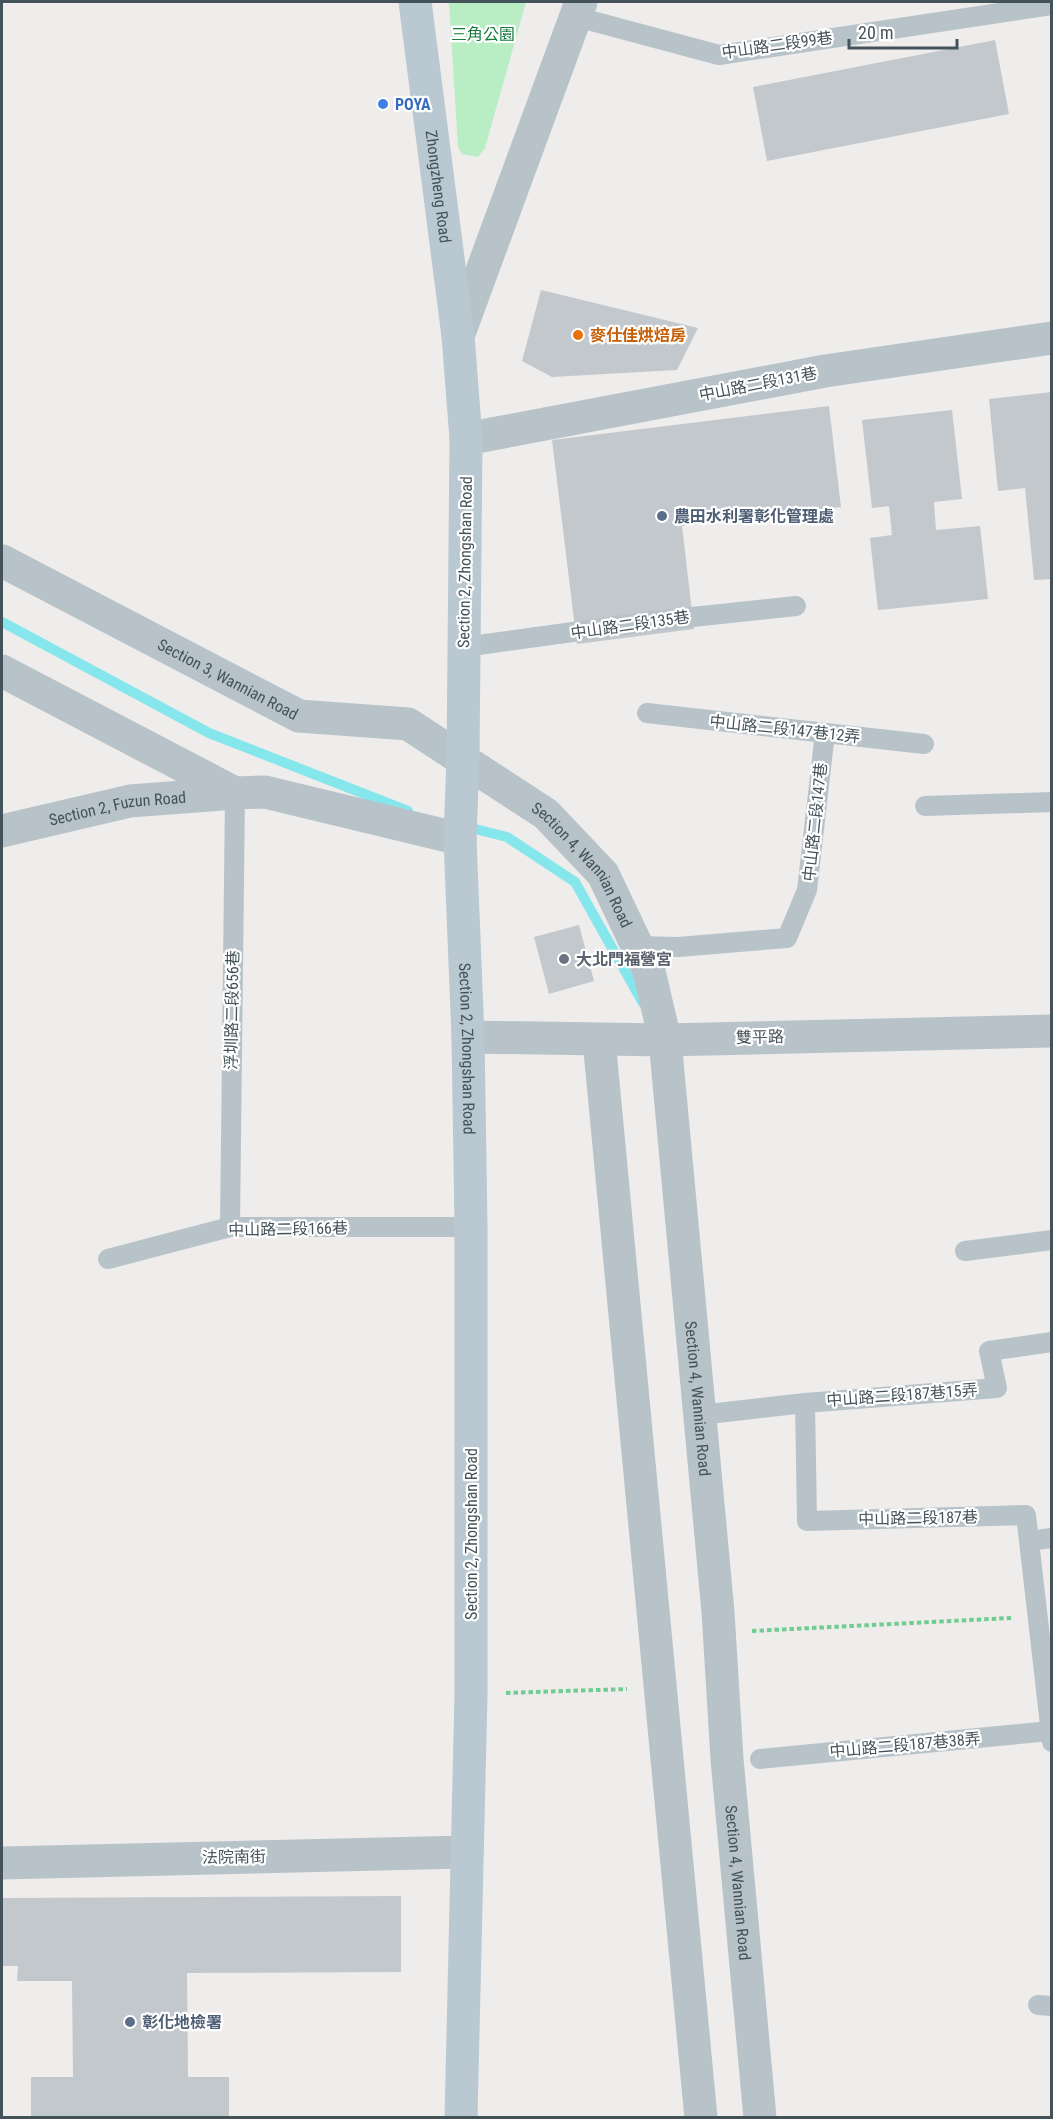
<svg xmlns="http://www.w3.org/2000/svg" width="1053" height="2119" font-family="'Roboto Condensed','Noto Sans TC',sans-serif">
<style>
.green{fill:#b9eec5}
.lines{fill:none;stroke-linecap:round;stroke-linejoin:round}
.stream{stroke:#85e6ec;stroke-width:10}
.building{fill:#c3c8cc}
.path{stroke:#71cc91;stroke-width:4;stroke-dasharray:4.5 3;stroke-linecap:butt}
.lane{stroke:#b7c3c9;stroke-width:20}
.street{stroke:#b7c3c9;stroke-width:33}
.secondary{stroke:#b9c8d1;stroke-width:33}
.shop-dot{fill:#3f7fe0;stroke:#fff;stroke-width:2}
.food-dot{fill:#e8710a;stroke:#fff;stroke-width:2}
.service-dot{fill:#5c6f8a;stroke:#fff;stroke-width:2}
.worship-dot{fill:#6b7280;stroke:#fff;stroke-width:2}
.labels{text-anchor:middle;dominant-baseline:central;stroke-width:4.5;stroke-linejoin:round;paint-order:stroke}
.park-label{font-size:16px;fill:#167a39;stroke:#fff}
.street-label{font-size:16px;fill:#445359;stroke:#fff}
.shop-label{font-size:16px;font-weight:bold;fill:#366cbe;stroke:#fff;text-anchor:start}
.food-label{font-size:16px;font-weight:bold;fill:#c56008;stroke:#fff;text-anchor:start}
.service-label{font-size:16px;font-weight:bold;fill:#4e5e75;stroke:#fff;text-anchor:start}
.worship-label{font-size:16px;font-weight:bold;fill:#5b616d;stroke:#fff;text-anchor:start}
</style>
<rect width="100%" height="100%" fill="#efecec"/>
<path class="green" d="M 449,2 L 526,2 L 485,148 L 478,157 L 462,154 L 458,147 Z"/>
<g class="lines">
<path class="stream" d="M 2,622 L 209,733 L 408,811
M 463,826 L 507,837 L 575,882 L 643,1003"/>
</g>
<path class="building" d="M 995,40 L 1009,114 L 767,161 L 753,87 Z
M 541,290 L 698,328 L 677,370 L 552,377 L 522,361 Z
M 1052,392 L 1052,579 L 1034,580 L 1025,488 L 998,491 L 989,399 Z
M 829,406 L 841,507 L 682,526 L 694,629 L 577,644 L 552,440 Z
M 952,410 L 962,499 L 934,502 L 936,530 L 980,526 L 988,599 L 878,610 L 870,538 L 892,535 L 889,506 L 872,508 L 862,420 Z
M 579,925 L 594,981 L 549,994 L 534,937 Z
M 401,1896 L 401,1972 L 187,1973 L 188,2077 L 229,2077 L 229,2118 L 31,2118 L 31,2077 L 73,2077 L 72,1981 L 17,1981 L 18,1966 L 2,1966 L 2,1898 Z"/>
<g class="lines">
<path class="path" d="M 752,1631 L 1011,1618
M 506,1693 L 627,1689"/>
<path class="lane" d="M 577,17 L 719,55 L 1052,5
M 464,647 L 646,622 L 796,606
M 647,713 L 924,744
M 925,806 L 1052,802
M 637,946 L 678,947 L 787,938 L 807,890 L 825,733
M 230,1227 L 235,793
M 965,1251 L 1052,1240
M 108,1259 L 230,1227 L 471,1227
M 805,1403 L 997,1388 L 989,1351 L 1052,1342
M 700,1415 L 805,1403 L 807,1521 L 1026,1515 L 1052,1742
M 1029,1541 L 1052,1538
M 760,1759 L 1050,1731
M 1038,2005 L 1052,2006"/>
<g class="street">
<path d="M 458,336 L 581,2"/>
<path d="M 466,439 L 825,371 L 1052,338"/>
<path id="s1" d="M 2,561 L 299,716 L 408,724 L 546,814 L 603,874 L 649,971 L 665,1040 L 718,1612 L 727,1759 L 760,2118"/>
<path d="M 2,671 L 235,793 L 265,792 L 460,839"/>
<path id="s2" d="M 2,831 L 130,801 L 235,793"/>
<path d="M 468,1037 L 665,1040 L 1052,1031"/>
<path d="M 599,1040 L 701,2118"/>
<path d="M 2,1863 L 466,1852"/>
</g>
<path class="secondary" id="s3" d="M 415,2 L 458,336 L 466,439 L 463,759 L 460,839 L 468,1037 L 471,1227 L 471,1694 L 461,2118"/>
</g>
<circle class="shop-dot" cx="383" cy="104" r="6"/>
<circle class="food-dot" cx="578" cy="335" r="6"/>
<g class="service-dot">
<circle cx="662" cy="516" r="6"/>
<circle cx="130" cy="2022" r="6"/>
</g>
<circle class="worship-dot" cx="564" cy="959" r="6"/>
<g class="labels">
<g class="park-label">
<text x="483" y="34">三角公園</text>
</g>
<g class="street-label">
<text transform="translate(777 45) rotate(-8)">中山路二段99巷</text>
<text stroke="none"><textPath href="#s3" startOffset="186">Zhongzheng Road</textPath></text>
<text transform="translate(758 384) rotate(-11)">中山路二段131巷</text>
<text transform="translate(465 562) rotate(-89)">Section 2, Zhongshan Road</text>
<text transform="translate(630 625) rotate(-8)">中山路二段135巷</text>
<text stroke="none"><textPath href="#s1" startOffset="255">Section 3, Wannian Road</textPath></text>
<text transform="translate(785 729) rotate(6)">中山路二段147巷12弄</text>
<text stroke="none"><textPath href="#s2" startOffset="118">Section 2, Fuzun Road</textPath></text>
<text transform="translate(815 822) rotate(-84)">中山路二段147巷</text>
<text stroke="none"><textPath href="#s1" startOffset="672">Section 4, Wannian Road</textPath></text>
<text transform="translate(232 1010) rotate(-89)">浮圳路二段656巷</text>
<text transform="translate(760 1037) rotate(-1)">雙平路</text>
<text stroke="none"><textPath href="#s3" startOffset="1050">Section 2, Zhongshan Road</textPath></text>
<text transform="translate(288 1229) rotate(-1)">中山路二段166巷</text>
<text transform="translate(902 1395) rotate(-4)">中山路二段187巷15弄</text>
<text stroke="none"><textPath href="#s1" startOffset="1230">Section 4, Wannian Road</textPath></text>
<text transform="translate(918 1518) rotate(-1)">中山路二段187巷</text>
<text transform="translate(471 1534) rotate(-90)">Section 2, Zhongshan Road</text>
<text transform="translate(905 1745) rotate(-5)">中山路二段187巷38弄</text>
<text transform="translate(234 1857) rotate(-1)">法院南街</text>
<text stroke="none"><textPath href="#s1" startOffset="1716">Section 4, Wannian Road</textPath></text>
</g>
<g class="shop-label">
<text x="395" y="104">POYA</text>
</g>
<g class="food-label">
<text x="590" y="335">麥仕佳烘焙房</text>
</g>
<g class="service-label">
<text x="674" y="516">農田水利署彰化管理處</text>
<text x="142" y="2022">彰化地檢署</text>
</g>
<g class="worship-label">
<text x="576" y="959">大北門福營宮</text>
</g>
</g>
<rect width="1053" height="2119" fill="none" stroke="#445359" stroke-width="6"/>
<path d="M849 39v9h108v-9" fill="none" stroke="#445359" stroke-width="3"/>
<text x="858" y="39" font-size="18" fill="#445359" stroke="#ffffff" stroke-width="4.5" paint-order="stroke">20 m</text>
</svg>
